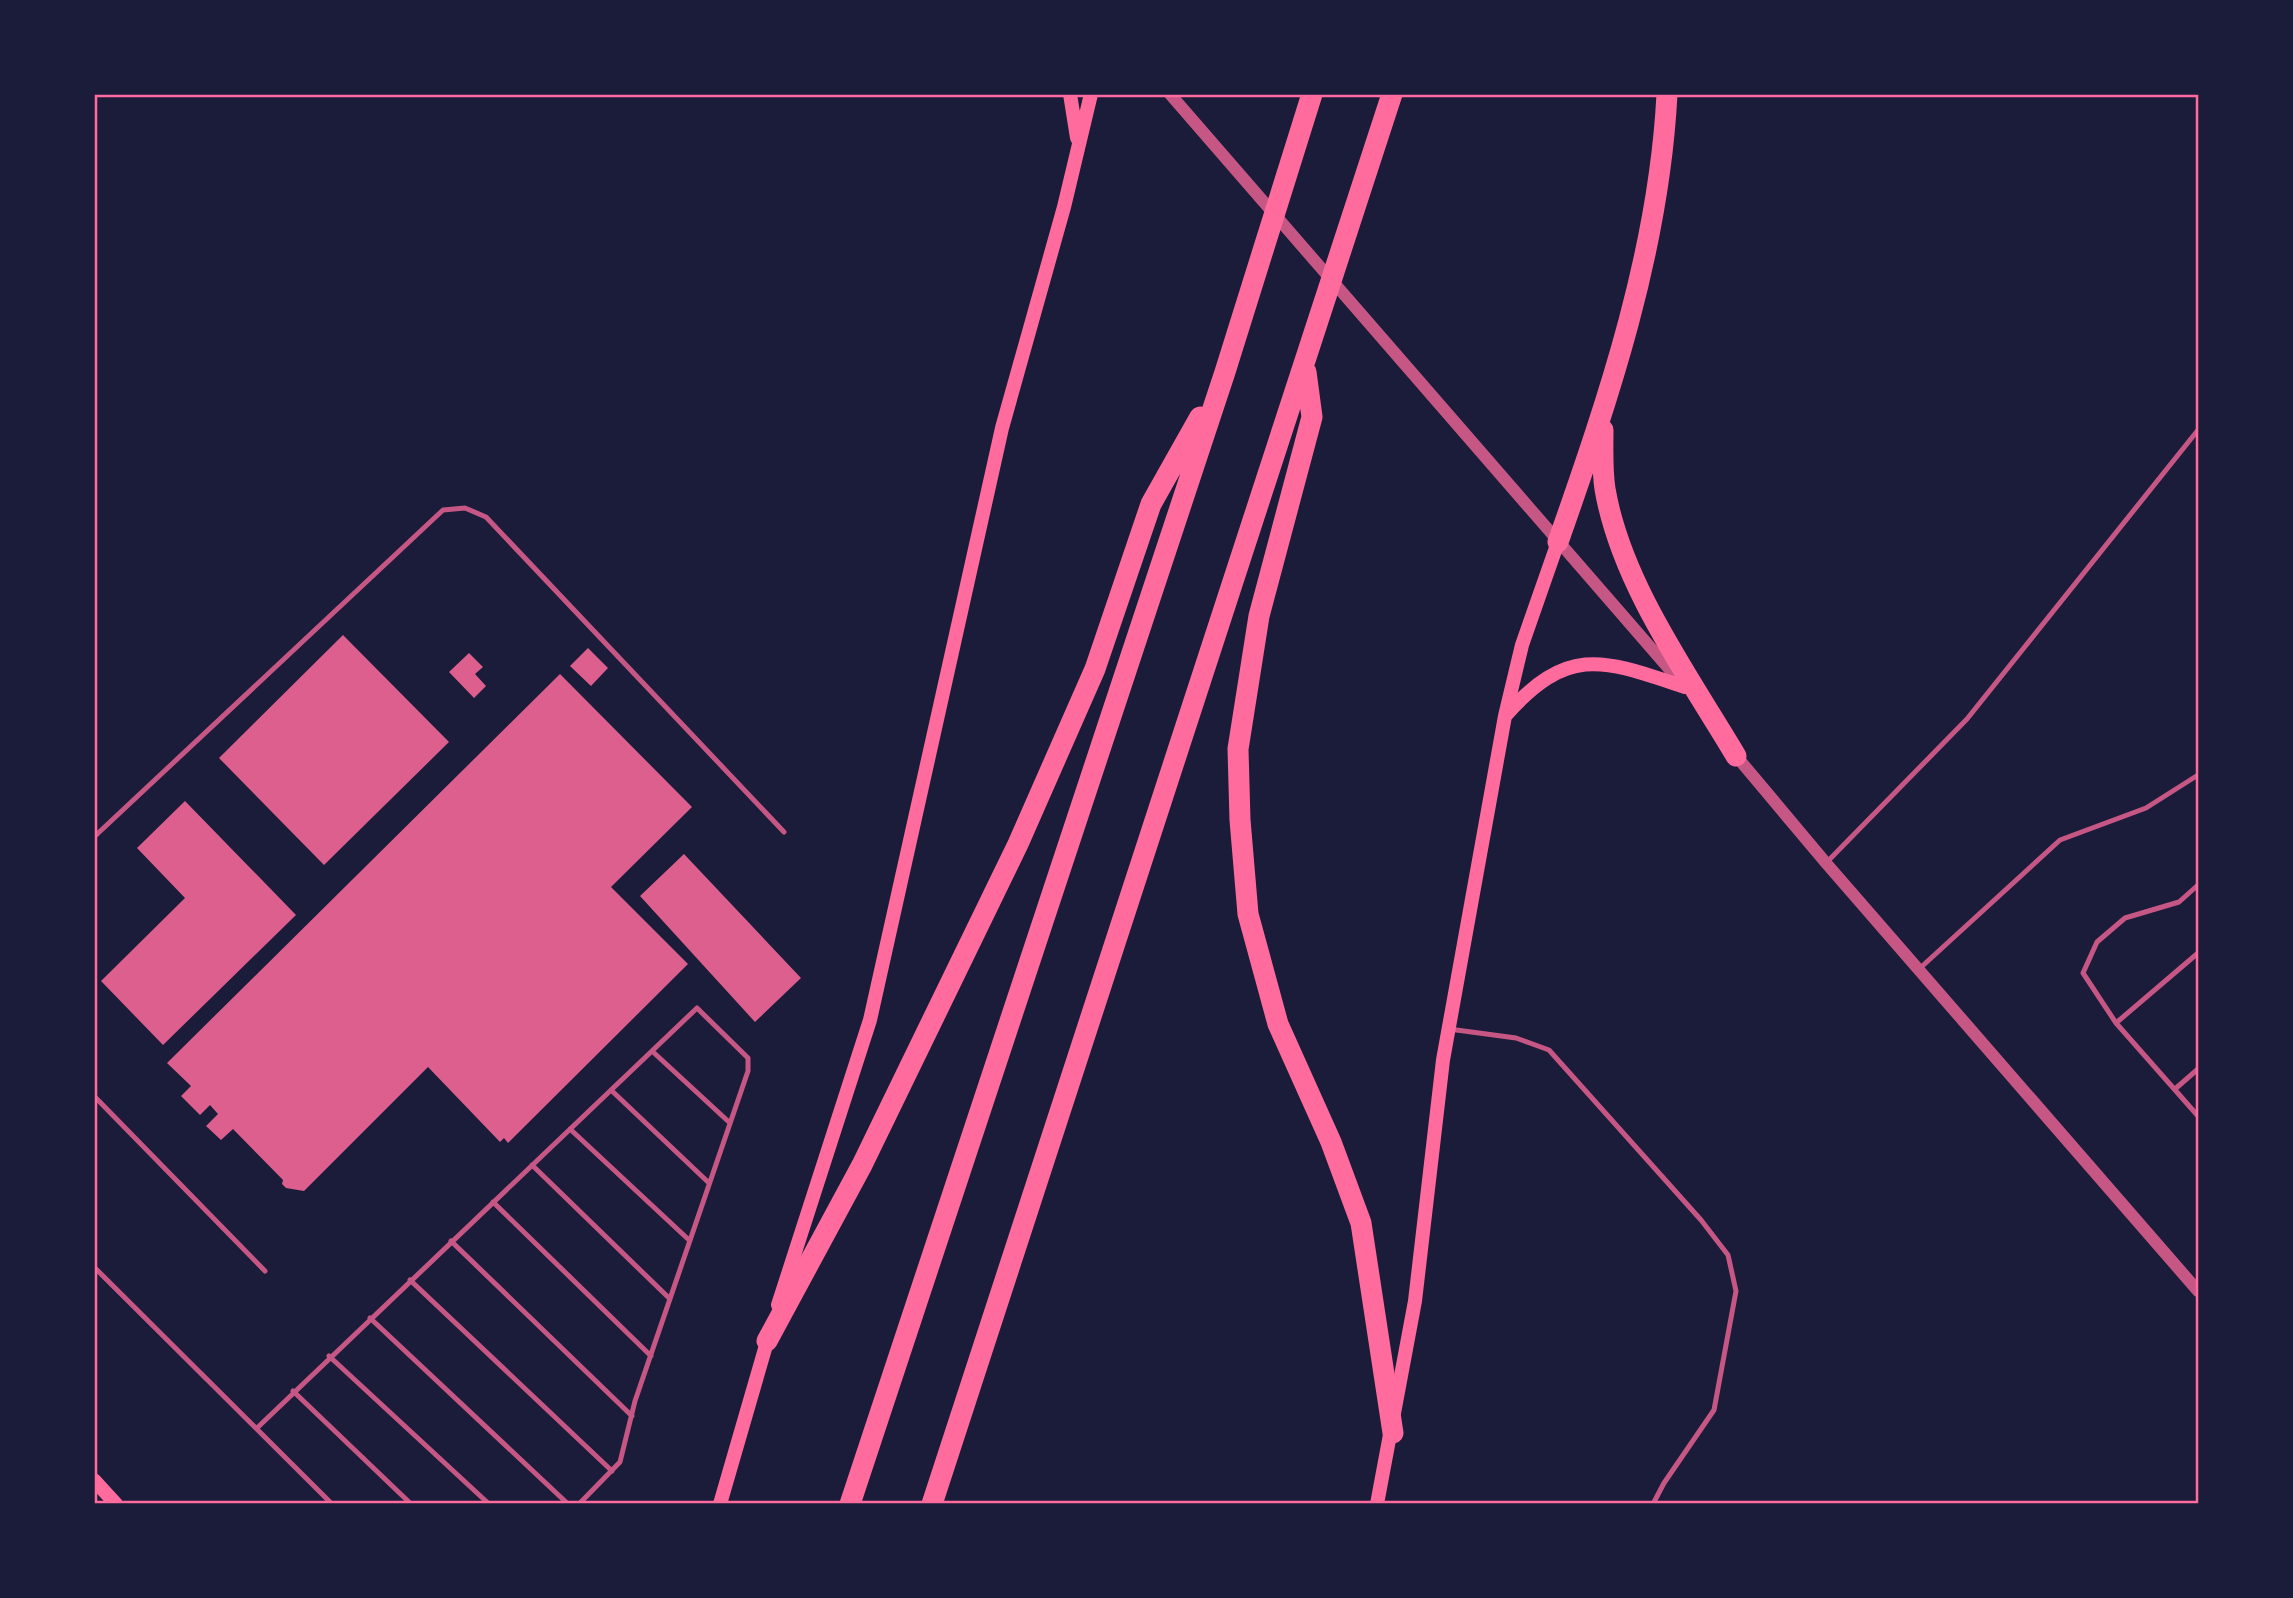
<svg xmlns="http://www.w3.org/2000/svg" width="2293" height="1598" font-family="Poppins,sans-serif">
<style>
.building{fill:#dd5f8e}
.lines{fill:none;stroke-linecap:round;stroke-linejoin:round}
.service{stroke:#c65784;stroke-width:5}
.tertiary{stroke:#c65784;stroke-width:12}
.secondary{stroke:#ff6b9d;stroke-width:14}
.motorway{stroke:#ff6b9d;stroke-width:21}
.neatline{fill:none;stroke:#ff6b9d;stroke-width:2.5}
</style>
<rect width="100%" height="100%" fill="#1b1b3a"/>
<path class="building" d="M 343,635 L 449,742 L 324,865 L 219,758 Z
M 588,648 L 608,668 L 591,686 L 570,666 Z
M 469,653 L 483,667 L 475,674 L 486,686 L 474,698 L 449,672 Z
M 560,674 L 692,807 L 611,887 L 688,964 L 508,1143 L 504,1138 L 500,1142 L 428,1067 L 304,1191 L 286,1188 L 282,1184 L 283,1180 L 233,1129 L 221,1140 L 206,1126 L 218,1114 L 210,1105 L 200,1115 L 181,1096 L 191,1086 L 167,1063 Z
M 185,801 L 296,915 L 163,1045 L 101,981 L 185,898 L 137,848 Z
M 684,854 L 801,978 L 755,1022 L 640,896 Z"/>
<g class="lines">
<path class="service" d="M 94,837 L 443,510 L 465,508 L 486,517 L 784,832
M 1826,863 L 1967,719 L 2198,430
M 2198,953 L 2116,1023 L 2198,1116
M 1918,970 L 2060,840 L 2146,808 L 2198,775
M 2116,1023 L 2083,973 L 2097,942 L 2125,918 L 2179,902 L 2198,885
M 1449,1029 L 1516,1038 L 1549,1050 L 1701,1220 L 1728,1255 L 1736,1291 L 1714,1410 L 1664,1483 L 1653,1504
M 652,1051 L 730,1123
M 2175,1089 L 2198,1069
M 611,1090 L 709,1183
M 94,1096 L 265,1271
M 570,1129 L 689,1240
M 532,1165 L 670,1299
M 493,1202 L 651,1356
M 451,1241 L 632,1416
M 94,1267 L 332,1504
M 410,1280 L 612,1471
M 370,1318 L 568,1504
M 329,1356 L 489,1504
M 293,1391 L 411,1504
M 257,1428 L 697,1008 L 748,1058 L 748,1071 L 635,1401 L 620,1462 L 579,1504"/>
<path class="tertiary" d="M 1170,94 L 1684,686
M 1732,751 L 1826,863 L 2198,1291"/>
<path class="secondary" d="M 1070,94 L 1077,138
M 1506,715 C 1569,644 1604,660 1685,687
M 778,1305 L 870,1020 L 1002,428 L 1064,207 L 1091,94
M 94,1480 L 116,1504
M 720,1504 L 769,1335
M 1377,1504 L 1415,1301 L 1443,1060 L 1505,716 L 1522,645 L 1558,542"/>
<path class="motorway" d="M 1306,372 L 1312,417 L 1259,616 L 1238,749 L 1240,820 L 1248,914 L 1278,1024 L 1331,1142 L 1361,1223 L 1393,1433
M 1603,430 C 1603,449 1602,470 1605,489 C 1621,583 1688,675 1736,756
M 1558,542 C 1609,397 1659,250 1667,94
M 767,1341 L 862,1165 L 1018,844 L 1095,669 L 1151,504 L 1200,417
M 850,1504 L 1225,372 L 1312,94
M 932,1504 L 1392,94"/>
</g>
<rect width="2293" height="1598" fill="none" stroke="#1b1b3a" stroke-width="192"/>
<rect x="96" y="96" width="2101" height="1406" class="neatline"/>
</svg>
